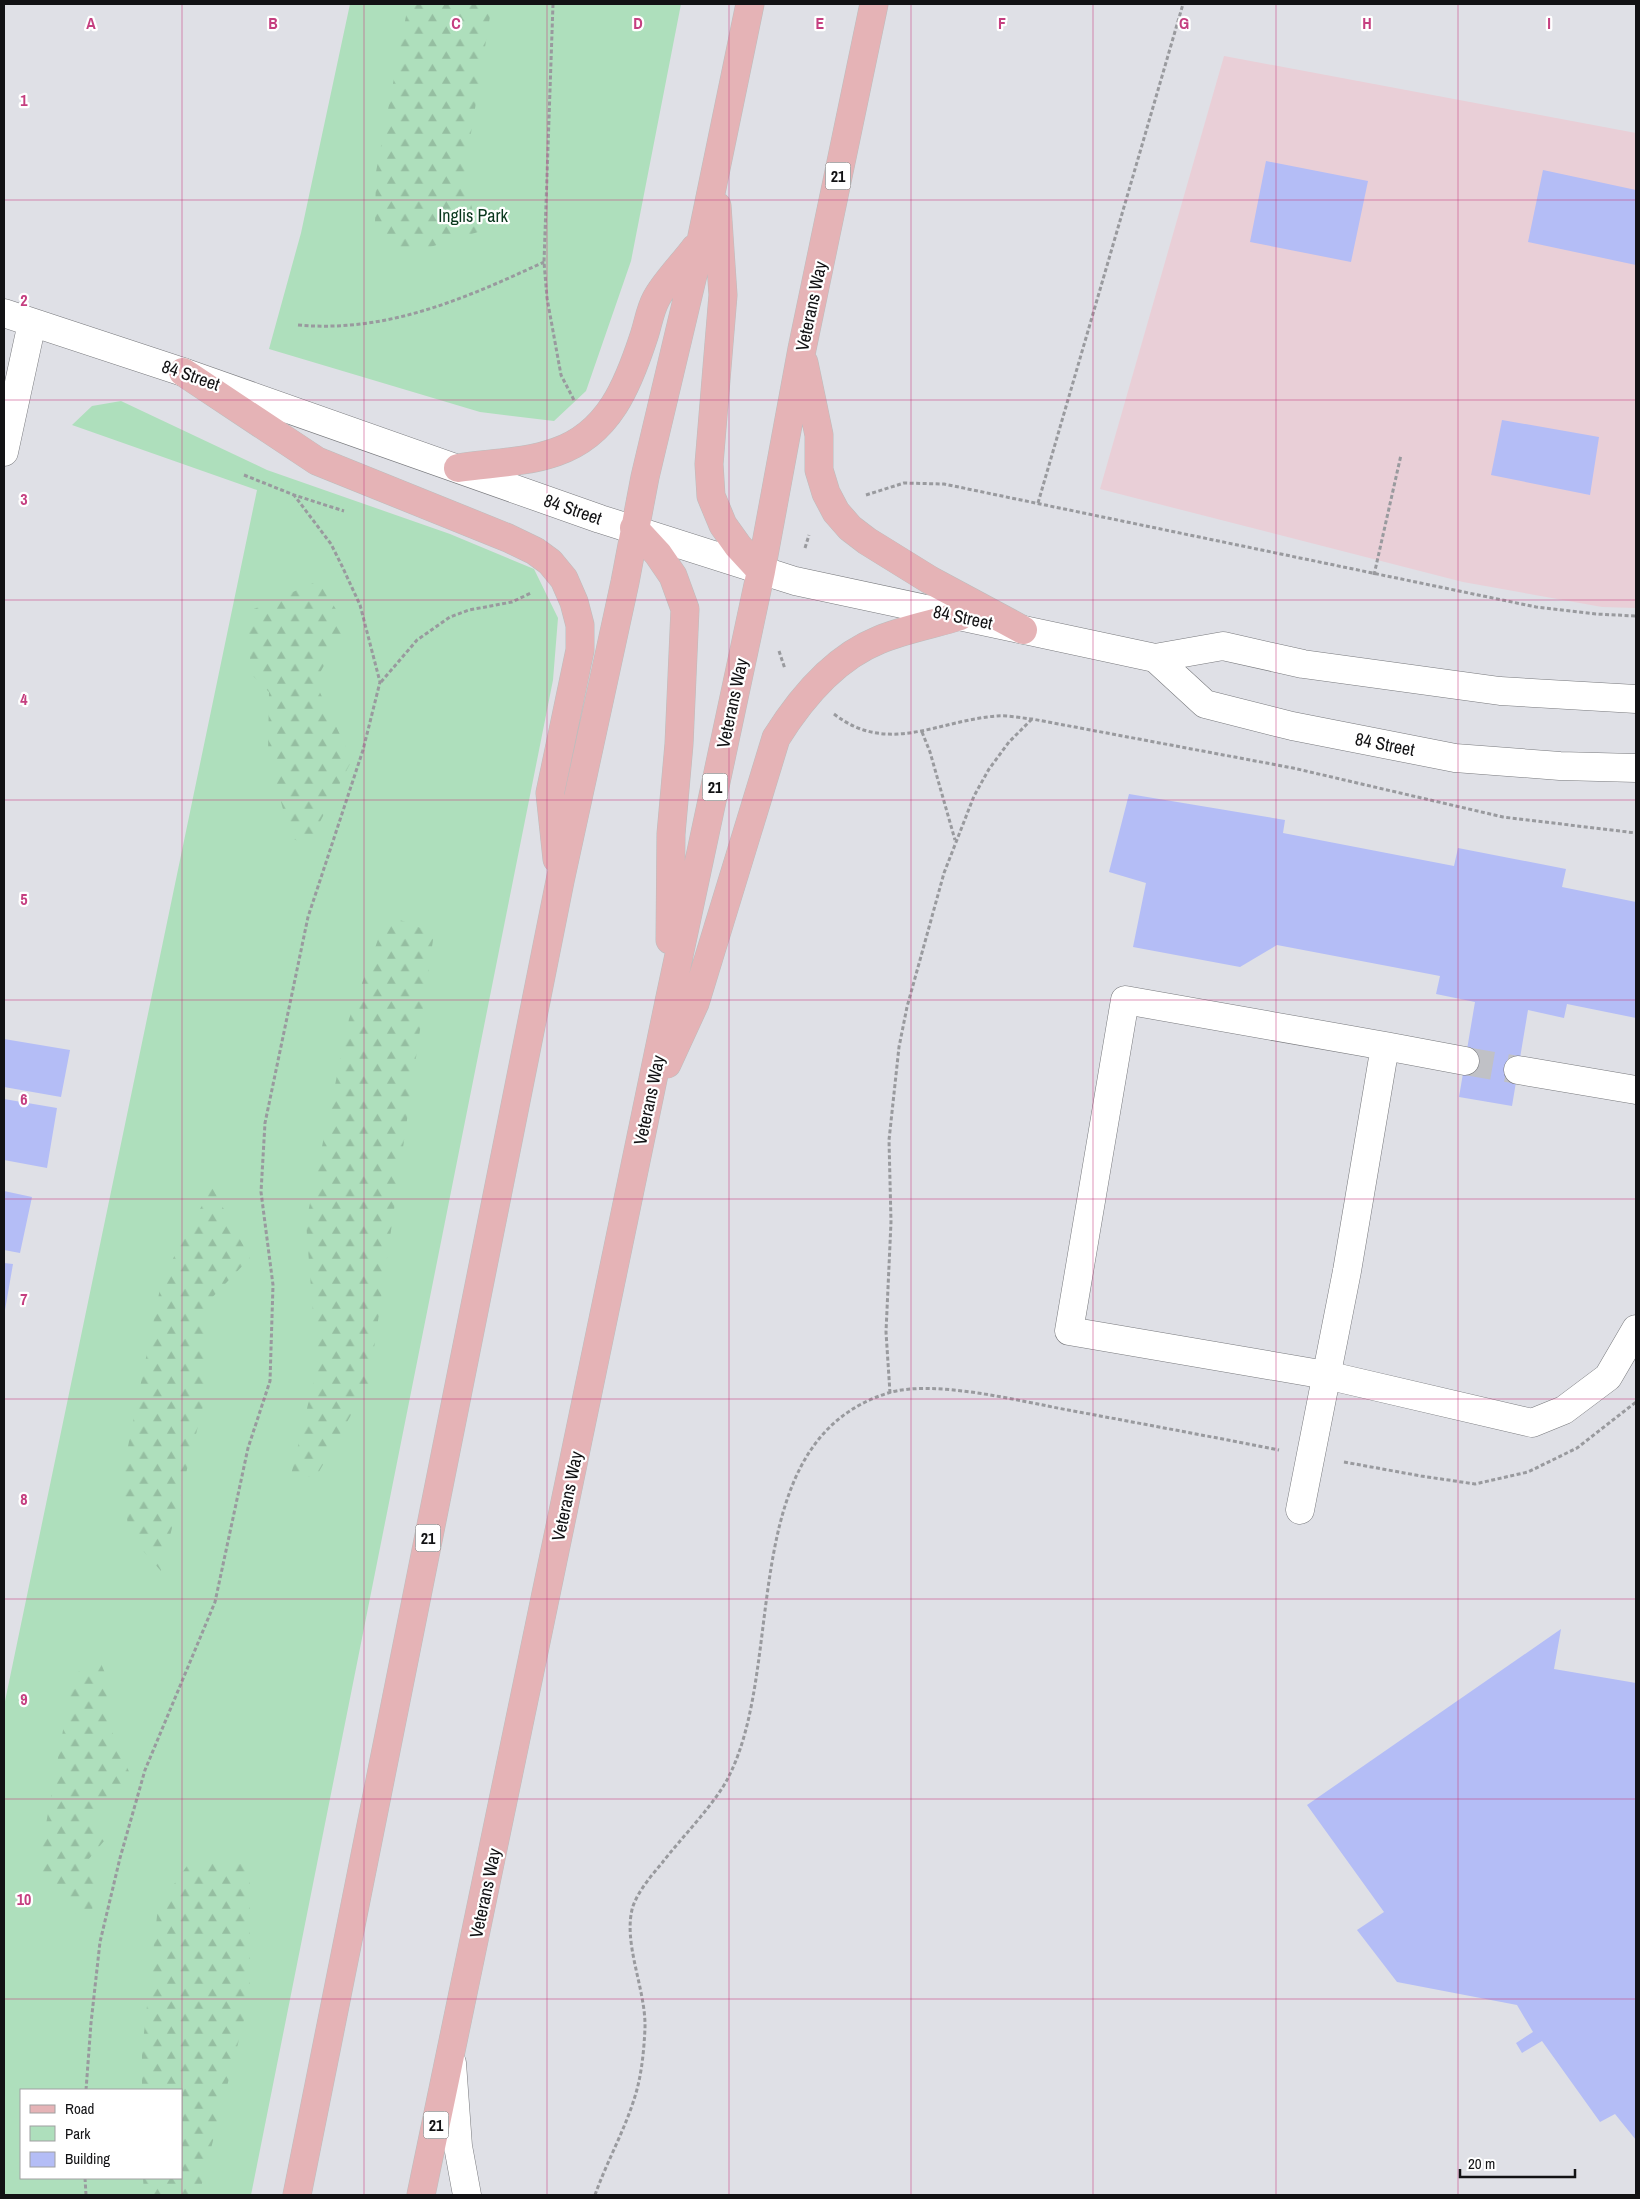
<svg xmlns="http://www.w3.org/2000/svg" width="1640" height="2199" font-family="'Archivo Narrow',sans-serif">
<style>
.commercial{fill:#e9cfd7}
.green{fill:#aedfbc;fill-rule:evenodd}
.forest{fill:url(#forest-firs)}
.building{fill:#b4bdf6}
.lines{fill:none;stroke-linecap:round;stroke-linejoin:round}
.minor-tunnel{stroke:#c0c1c6;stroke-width:28;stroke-dasharray:28 14;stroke-linecap:butt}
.minor-casing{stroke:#78797d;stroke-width:29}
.major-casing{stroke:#bdbdbd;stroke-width:29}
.path{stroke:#999a9e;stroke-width:3;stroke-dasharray:4 2.5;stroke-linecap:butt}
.minor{stroke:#fff;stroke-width:28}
.major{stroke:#e5b3b6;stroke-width:28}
.grid{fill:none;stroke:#c53f80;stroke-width:1;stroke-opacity:0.55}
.labels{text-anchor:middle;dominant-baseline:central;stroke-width:4.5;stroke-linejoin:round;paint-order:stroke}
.shield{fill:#fff;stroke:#59595a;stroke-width:1}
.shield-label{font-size:16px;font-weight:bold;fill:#121214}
.park-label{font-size:18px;fill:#09371d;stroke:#fff}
.street-label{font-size:18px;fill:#121214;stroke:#fff}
.grid-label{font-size:16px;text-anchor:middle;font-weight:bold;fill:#c53f80;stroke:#fff;stroke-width:4.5;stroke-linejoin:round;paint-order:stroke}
</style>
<defs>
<pattern id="forest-firs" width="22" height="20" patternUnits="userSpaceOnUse" patternTransform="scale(1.25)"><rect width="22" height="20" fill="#aedfbc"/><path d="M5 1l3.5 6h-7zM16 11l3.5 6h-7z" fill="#95bea1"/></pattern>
</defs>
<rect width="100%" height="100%" fill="#dfe0e6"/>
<path class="commercial" d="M 1224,56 L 1636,133 L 1636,608 L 1602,607 L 1463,582 L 1100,489 Z"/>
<path class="green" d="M 350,4 L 681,4 L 631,261 L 586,391 L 554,421 L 480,412 L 269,349 L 301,233 Z
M 121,401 L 267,470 L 450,534 L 534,569 L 558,618 L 553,680 L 251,2195 L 4,2195 L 4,1706 L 257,490 L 72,425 L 92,406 ZM 21,2090 L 181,2090 L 181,2178 L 21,2178 Z"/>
<path class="forest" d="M 415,4 L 492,4 L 464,176 L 478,232 L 405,255 L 375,224 L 376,172 L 406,16 Z
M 318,581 L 346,625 L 315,682 L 352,760 L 308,845 L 291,838 L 268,755 L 269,692 L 251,674 L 247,612 Z
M 387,915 L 434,933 L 369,1383 L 316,1477 L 291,1475 L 317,1367 L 306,1222 L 349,1019 Z
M 212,1187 L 250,1258 L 204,1306 L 205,1399 L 161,1571 L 129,1535 L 122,1476 L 162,1279 Z
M 99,1659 L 111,1687 L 106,1718 L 133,1781 L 102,1804 L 88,1824 L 104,1841 L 88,1860 L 96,1878 L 91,1921 L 78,1916 L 37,1874 L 73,1675 Z
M 189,1863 L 250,1864 L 250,1997 L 199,2195 L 144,2195 L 143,2178 L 181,2178 L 181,2090 L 142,2090 L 142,2051 L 158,1907 Z"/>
<path class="building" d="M 1266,161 L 1368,181 L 1351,262 L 1250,242 Z
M 1543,170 L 1636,190 L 1636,265 L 1528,242 Z
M 1502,420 L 1599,437 L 1590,495 L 1491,475 Z
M 1129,794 L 1285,820 L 1283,833 L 1454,866 L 1458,848 L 1566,869 L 1562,887 L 1636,902 L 1636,1018 L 1567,1004 L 1564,1018 L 1528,1010 L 1512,1106 L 1459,1097 L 1475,1002 L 1436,994 L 1440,976 L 1277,945 L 1240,967 L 1133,947 L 1146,883 L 1109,872 Z
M 4,1039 L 70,1050 L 61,1097 L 4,1087 Z
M 4,1099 L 57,1108 L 47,1168 L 4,1160 Z
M 4,1191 L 32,1197 L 20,1253 L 4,1250 Z
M 4,1263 L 13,1264 L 5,1310 L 4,1310 Z
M 1561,1629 L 1554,1669 L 1636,1683 L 1636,2140 L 1615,2114 L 1600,2122 L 1542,2041 L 1522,2053 L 1516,2043 L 1533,2032 L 1517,2005 L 1397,1982 L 1357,1930 L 1384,1912 L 1307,1805 Z"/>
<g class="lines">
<path class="minor-tunnel" d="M 1465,1061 L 1518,1070"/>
<g class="minor-casing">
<path id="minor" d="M 4,313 L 183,372 L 600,519 L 795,581 L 1155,658 L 1223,646 L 1303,664 L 1500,691 L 1636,699
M 4,452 L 32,323
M 1155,658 L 1205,704 L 1292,726 L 1455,758 L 1560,766 L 1636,768
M 1385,1046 L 1125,1000 L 1069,1331 L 1326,1375 L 1532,1423 L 1564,1410 L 1608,1377 L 1636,1329
M 1518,1070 L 1636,1090
M 1300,1510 L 1347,1271 L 1385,1046 L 1465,1061
M 452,2063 L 458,2146 L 467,2195"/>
</g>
<g class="major-casing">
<path id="major" d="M 717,206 L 723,295 L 709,464 L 711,496 L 723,525 L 738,546 L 761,571
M 804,363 L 819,435 L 819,470 L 826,493 L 836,512 L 850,528 L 867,541 L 930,580 L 1023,630
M 183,372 L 317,461 L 508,538 L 535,551 L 550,562 L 564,579 L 574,602 L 580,625 L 580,650 L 550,793 L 557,859
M 458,468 C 490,463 525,463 556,452 C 609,434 628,385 644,336 C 648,324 650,310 656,299 C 664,283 684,263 695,248
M 634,528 L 658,554 L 673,576 L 685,609 L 679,744 L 671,834 L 670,940
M 667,1064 L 695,1003 L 776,738 C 801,698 834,658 879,640 C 905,629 934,624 960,616
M 297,2195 L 560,881 L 625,582 L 645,477 L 701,241 L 750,4
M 421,2195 L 669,1002 L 761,571 L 802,349 L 874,4"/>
</g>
<path class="path" d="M 553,4 L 544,262 L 547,298 L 561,375 L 575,402
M 298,325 C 387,333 464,299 544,262
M 244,475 L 294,495 L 344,511
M 866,495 L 904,483 L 944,484 L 1536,607 L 1596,614 L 1636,616
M 1038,503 L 1183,4
M 805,548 L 809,535
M 1374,575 L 1401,455
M 779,651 L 785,669
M 381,682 L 417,640 L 450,617 L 469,610 L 512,602 L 531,593
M 834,714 C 888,756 939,720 997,716 C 1008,715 1021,718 1032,719 L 1293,768 L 1503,817 L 1636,833
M 922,732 L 930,752 L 955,840
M 890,1393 L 886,1332 L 891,1222 L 889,1140 L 899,1047 L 907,1007 L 944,873 L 974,796 L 989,769 L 1009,742 L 1032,719
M 1344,1462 L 1421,1476 L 1475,1484 L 1528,1472 L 1577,1448 L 1636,1402
M 86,2090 L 91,2023 L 100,1942 L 120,1858 L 145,1770 L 215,1602 L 248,1448 L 270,1381 L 273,1285 L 261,1192 L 265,1123 L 308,917 L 363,750 L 380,682 L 360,605 L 342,566 L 331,544 L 294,495
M 85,2178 L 86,2195
M 595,2195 C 607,2161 626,2128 636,2093 C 642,2072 644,2049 645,2028 C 646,1989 622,1942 633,1906 C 639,1890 651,1876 662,1863 C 681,1838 716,1803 729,1776 C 787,1661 734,1441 888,1393 C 934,1379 1019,1401 1068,1410 C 1138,1423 1208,1436 1279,1450"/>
<use href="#minor" class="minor"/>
<use href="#major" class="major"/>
</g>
<path class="grid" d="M 182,4 L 182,2195M 364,4 L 364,2195M 547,4 L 547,2195M 729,4 L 729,2195M 911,4 L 911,2195M 1093,4 L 1093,2195M 1276,4 L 1276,2195M 1458,4 L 1458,2195M 4,200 L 1636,200M 4,400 L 1636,400M 4,600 L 1636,600M 4,800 L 1636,800M 4,1000 L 1636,1000M 4,1199 L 1636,1199M 4,1399 L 1636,1399M 4,1599 L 1636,1599M 4,1799 L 1636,1799M 4,1999 L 1636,1999"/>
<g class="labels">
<g class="shield">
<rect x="825.5" y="162.5" width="25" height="27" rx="4"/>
<rect x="702.5" y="773.5" width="25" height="27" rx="4"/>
<rect x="415.5" y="1524.5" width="25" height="27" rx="4"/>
<rect x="423.5" y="2111.5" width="25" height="27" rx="4"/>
</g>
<g class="shield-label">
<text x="838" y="176">21</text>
<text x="715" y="787">21</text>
<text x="428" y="1538">21</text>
<text x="436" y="2125">21</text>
</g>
<g class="park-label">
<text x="473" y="215">Inglis Park</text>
</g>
<g class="street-label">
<text transform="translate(811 306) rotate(-78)">Veterans Way</text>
<text transform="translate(191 375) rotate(19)">84 Street</text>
<text transform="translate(573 509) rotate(19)">84 Street</text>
<text transform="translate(963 617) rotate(12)">84 Street</text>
<text transform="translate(732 703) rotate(-78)">Veterans Way</text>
<text transform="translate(1385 744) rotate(11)">84 Street</text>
<text transform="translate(649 1100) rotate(-78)">Veterans Way</text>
<text transform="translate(567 1496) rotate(-78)">Veterans Way</text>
<text transform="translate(485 1893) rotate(-78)">Veterans Way</text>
</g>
</g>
<g class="grid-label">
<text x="91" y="29">A</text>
<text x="273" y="29">B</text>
<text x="456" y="29">C</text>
<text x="638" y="29">D</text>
<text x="820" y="29">E</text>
<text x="1002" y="29">F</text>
<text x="1184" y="29">G</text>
<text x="1367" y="29">H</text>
<text x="1549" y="29">I</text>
<text x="24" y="106">1</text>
<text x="24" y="306">2</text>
<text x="24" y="505">3</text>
<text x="24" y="705">4</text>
<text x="24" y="905">5</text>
<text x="24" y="1105">6</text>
<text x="24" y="1305">7</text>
<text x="24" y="1505">8</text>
<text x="24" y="1705">9</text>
<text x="24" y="1905">10</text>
</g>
<rect width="1640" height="2199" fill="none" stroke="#121214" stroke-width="10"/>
<rect x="20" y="2089" width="162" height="90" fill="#ffffff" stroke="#a0a0a1"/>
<rect x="30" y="2105" width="25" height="8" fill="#e5b3b6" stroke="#a0a0a1"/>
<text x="65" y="2114" font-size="15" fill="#121214">Road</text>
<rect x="30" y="2126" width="25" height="15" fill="#aedfbc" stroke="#a0a0a1"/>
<text x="65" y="2139" font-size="15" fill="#121214">Park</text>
<rect x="30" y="2152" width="25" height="15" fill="#b4bdf6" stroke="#a0a0a1"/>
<text x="65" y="2164" font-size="15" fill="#121214">Building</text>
<path d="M1460 2169v8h115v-8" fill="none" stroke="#121214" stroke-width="2.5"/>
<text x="1468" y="2169" font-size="15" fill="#121214" stroke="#ffffff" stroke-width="4" paint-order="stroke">20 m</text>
</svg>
